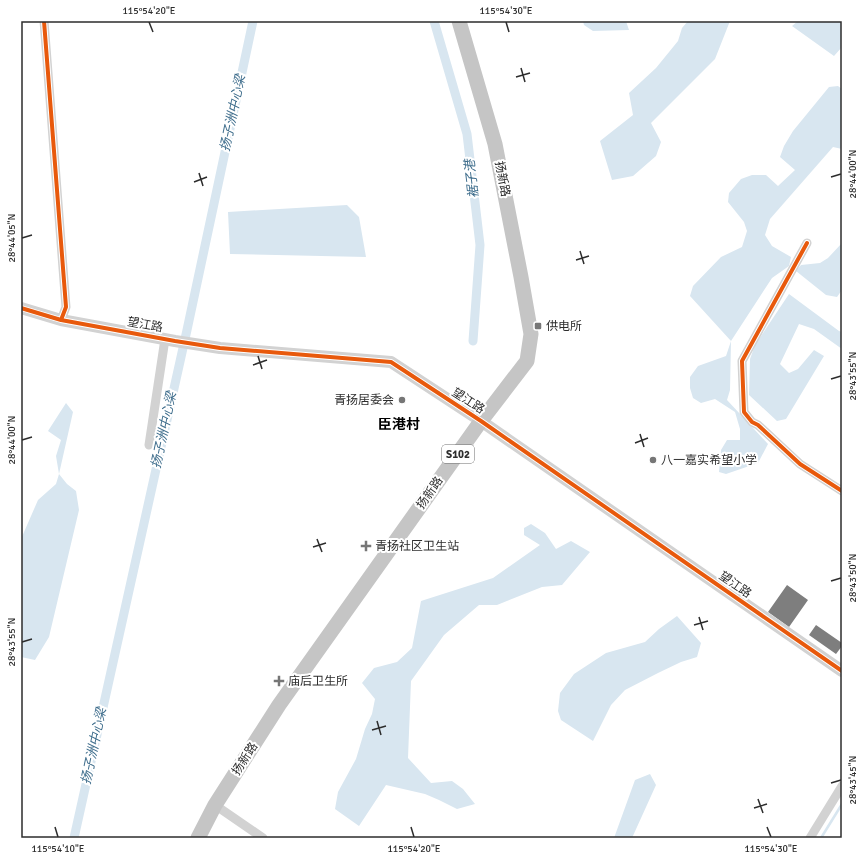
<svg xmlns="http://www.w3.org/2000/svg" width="863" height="859" font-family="Signika,'Noto Sans SC',sans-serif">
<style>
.water{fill:#d8e6f0}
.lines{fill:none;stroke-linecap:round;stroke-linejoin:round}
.stream{stroke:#d8e6f0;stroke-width:2.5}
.canal{stroke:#d8e6f0;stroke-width:9}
.building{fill:#7e7e7e}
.minor{stroke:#d2d2d2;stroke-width:9}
.tertiary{stroke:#d2d2d2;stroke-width:12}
.primary{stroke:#c5c5c5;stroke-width:15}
.cycleway-casing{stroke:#fff;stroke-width:6}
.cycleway{stroke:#e8590c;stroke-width:4}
.ticks{fill:none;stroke:#2d2d2d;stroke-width:1.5}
.poi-dot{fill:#767676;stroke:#fff;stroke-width:1.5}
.labels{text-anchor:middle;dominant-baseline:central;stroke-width:4;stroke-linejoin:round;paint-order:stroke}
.shield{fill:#fff;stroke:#6c6c6c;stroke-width:1}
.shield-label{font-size:11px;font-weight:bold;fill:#2d2d2d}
.street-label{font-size:12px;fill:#2d2d2d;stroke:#fff}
.poi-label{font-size:12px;fill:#2d2d2d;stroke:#fff;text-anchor:start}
.water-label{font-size:13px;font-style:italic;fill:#3e6d8c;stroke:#fff}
.quarter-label{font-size:14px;font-weight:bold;fill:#000;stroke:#fff}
.neatline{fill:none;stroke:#2d2d2d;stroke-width:1.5}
.ticks-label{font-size:10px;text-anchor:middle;fill:#2d2d2d}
</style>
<rect width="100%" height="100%" fill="#fff"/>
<path class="water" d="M 583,21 L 626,21 L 629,30 L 593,31 L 584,25 Z
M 688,21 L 730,21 L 715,59 L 651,123 L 661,142 L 656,156 L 633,176 L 612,180 L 600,141 L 633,115 L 629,93 L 656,68 L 678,41 L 682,28 Z
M 798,21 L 842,21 L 842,47 L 834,56 L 792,26 Z
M 838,86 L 842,89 L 842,149 L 833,147 L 770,219 L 765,235 L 772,246 L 791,257 L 789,266 L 772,278 L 731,341 L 730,390 L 727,400 L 768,444 L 758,463 L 726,474 L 719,472 L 721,450 L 727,440 L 740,440 L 740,429 L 735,412 L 715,399 L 701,403 L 693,398 L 690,388 L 690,377 L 698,366 L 726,356 L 731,341 L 690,296 L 693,286 L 721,257 L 742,247 L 747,231 L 744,222 L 728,202 L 729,193 L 741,179 L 752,175 L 766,175 L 778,186 L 795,170 L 780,157 L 784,146 L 793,131 L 829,87 Z
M 347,205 L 359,217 L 366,257 L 230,254 L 228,212 Z
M 842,243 L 842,290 L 837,297 L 826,295 L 796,271 L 801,265 L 820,263 L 828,258 Z
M 789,294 L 839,331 L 842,332 L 842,349 L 814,329 L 799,324 L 780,364 L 789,373 L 798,369 L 814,350 L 824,356 L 786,419 L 777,421 L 749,395 L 750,359 L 755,345 Z
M 66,403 L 73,412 L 59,474 L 67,484 L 76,491 L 79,510 L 49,637 L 35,660 L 21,657 L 21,539 L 38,500 L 56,484 L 59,474 L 56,456 L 61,440 L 48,431 Z
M 531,524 L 545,533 L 556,549 L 571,541 L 590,552 L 562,585 L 542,587 L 497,605 L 479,605 L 444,635 L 411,681 L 408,758 L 431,783 L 452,781 L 463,789 L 475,804 L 457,809 L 439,800 L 425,794 L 386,785 L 359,826 L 335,809 L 338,792 L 356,759 L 365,729 L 372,714 L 375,699 L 362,683 L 374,668 L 397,662 L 412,648 L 421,601 L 493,578 L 540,545 L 524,535 L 524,528 Z
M 677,616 L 701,643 L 697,657 L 681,662 L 658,673 L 625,690 L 611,705 L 593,741 L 561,720 L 558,711 L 560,693 L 574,674 L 606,653 L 645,642 L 659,629 Z
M 650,774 L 656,785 L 632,838 L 614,838 L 635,780 Z"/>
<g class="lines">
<path class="stream" d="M 821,838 L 842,804"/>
<path class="canal" d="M 434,21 L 467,134 L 480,245 L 473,341
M 74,838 L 187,330 L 253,21"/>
</g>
<path class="building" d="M 787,585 L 808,600 L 789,627 L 768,612 Z
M 816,625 L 842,643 L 842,646 L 836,654 L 809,635 Z"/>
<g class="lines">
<path class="minor" d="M 44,21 L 66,307 L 61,320
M 807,243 L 742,361 L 744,412 L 752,422 L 758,425 L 800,464 L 842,491
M 149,445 L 165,339
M 215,805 L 263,838
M 810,838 L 842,786"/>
<path class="tertiary" d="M 21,308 L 61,320 L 175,341 L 220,348 L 391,362 L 481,421 L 842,671"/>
<path class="primary" d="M 198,838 L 215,805 L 279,705 L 481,421 L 527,361 L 531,334 L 521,277 L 495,144 L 459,21"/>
<g class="cycleway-casing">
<path id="cycleway" d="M 44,21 L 66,307 L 61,320
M 807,243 L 742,361 L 744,412 L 752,422 L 758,425 L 800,464 L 842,491
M 21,308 L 61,320 L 175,341 L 220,348 L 391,362 L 481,421 L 842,671"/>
</g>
<use href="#cycleway" class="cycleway"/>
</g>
<path class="ticks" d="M 149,22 L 153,32M 506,22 L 509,32M 521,68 L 525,82M 516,77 L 530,73M 199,173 L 203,186M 831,177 L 841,174M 194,182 L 207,177M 22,238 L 32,235M 580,251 L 584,264M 576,260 L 589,256M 258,356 L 262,369M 253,365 L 267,360M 831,379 L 841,376M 640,434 L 644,447M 22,440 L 32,437M 635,443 L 648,438M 317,539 L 322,552M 313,547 L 326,543M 831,581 L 841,578M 699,617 L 703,630M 694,625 L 708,621M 22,642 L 32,639M 377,721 L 381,735M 372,730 L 386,726M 831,783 L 841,780M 758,799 L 763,813M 754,808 L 767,804M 55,827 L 58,837M 411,827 L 414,837M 767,827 L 771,837"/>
<g class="poi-dot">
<rect x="534" y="322" width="8" height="8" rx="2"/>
<circle cx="402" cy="400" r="4"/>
<circle cx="653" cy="460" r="4"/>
<path d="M364 540h4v4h4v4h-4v4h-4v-4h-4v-4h4z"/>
<path d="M277 675h4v4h4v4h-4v4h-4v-4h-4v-4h4z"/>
</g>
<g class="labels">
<rect class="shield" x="442" y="445" width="32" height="18" rx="3"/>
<g class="shield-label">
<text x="458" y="454">S102</text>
</g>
<g class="street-label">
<text transform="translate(502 179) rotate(79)">扬新路</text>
<text transform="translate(145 325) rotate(10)">望江路</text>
<text transform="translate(468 401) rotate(33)">望江路</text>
<text transform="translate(430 493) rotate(-55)">扬新路</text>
<text transform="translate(735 585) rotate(35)">望江路</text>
<text transform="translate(245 759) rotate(-57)">扬新路</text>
</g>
<g class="poi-label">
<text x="546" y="326">供电所</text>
<text x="394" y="400" text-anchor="end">青扬居委会</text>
<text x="661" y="460">八一嘉实希望小学</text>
<text x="375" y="546">青扬社区卫生站</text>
<text x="288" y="681">庙后卫生所</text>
</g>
<g class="water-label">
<text transform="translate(233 113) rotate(-78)">扬子洲中心梁</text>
<text transform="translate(472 179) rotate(-97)">裾子港</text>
<text transform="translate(164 430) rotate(-78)">扬子洲中心梁</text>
<text transform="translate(94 746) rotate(-78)">扬子洲中心梁</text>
</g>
<g class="quarter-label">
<text x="399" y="424">臣港村</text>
</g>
</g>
<rect width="863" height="859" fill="none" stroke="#ffffff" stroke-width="44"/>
<rect x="22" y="22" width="819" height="815" class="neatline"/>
<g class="ticks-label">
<text x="149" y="14">115°54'20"E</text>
<text x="506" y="14">115°54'30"E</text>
<text transform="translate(852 174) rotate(-90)" y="4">28°44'00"N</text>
<text transform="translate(11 238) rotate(-90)" y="4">28°44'05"N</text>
<text transform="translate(852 376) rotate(-90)" y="4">28°43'55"N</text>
<text transform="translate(11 440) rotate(-90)" y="4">28°44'00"N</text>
<text transform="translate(852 578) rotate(-90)" y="4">28°43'50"N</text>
<text transform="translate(11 642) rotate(-90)" y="4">28°43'55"N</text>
<text transform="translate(852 780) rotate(-90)" y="4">28°43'45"N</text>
<text x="58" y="852">115°54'10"E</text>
<text x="414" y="852">115°54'20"E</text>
<text x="771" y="852">115°54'30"E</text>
</g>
</svg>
